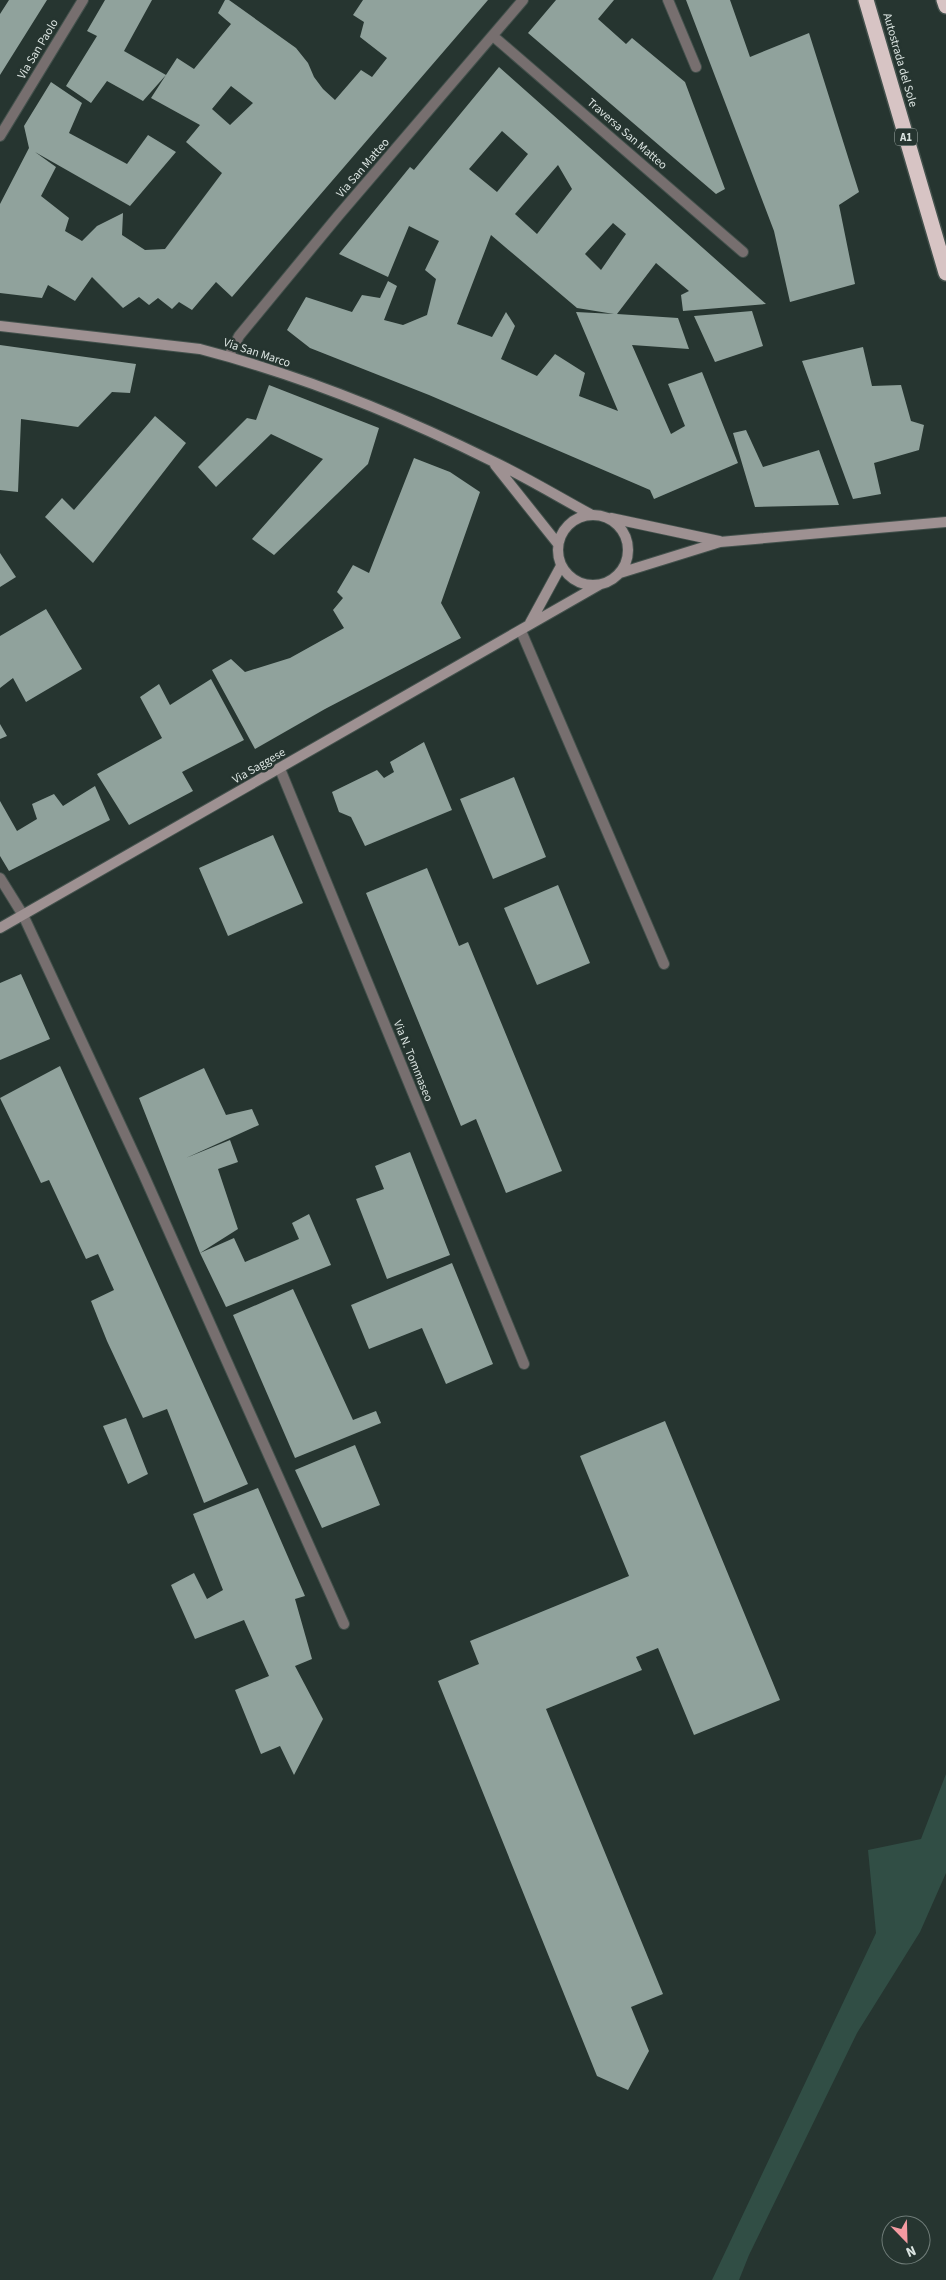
<svg xmlns="http://www.w3.org/2000/svg" width="946" height="2280" font-family="'Source Sans 3',sans-serif">
<style>
.green{fill:#314e45}
.building{fill:#90a29c;fill-rule:evenodd}
.lines{fill:none;stroke-linecap:round;stroke-linejoin:round}
.street-casing{stroke:#43514c;stroke-width:12}
.secondary-casing{stroke:#43514c;stroke-width:12}
.highway-casing{stroke:#43514c;stroke-width:18}
.street{stroke:#776f6f;stroke-width:10}
.secondary{stroke:#9e9192;stroke-width:10}
.highway{stroke:#d7c4c4;stroke-width:15}
.labels{text-anchor:middle;dominant-baseline:central;stroke-width:5;stroke-linejoin:round;paint-order:stroke}
.shield{fill:#263530;stroke:#a5b0ac;stroke-width:1}
.shield-label{font-size:11px;font-weight:bold;fill:#dbe4e1}
.street-label{font-size:12px;fill:#dbe4e1;stroke:#263530}
</style>
<rect width="100%" height="100%" fill="#263530"/>
<path class="green" d="M 946,1774 L 946,1873 L 920,1932 L 857,2033 L 749,2255 L 739,2280 L 712,2280 L 876,1933 L 868,1850 L 921,1839 Z"/>
<path class="building" d="M 9,0 L 47,0 L 0,75 L 0,14 Z
M 105,0 L 152,0 L 124,51 L 166,75 L 143,101 L 107,81 L 91,103 L 66,86 L 97,36 L 87,31 Z
M 225,0 L 229,0 L 296,48 L 308,63 L 314,77 L 323,89 L 335,100 L 361,70 L 372,77 L 387,58 L 360,37 L 364,22 L 353,15 L 363,0 L 488,0 L 232,297 L 216,282 L 192,310 L 179,302 L 172,309 L 158,298 L 149,305 L 139,297 L 123,308 L 92,277 L 75,301 L 48,285 L 42,298 L 0,293 L 0,204 L 29,148 L 24,126 L 51,82 L 82,103 L 69,133 L 127,164 L 148,135 L 176,152 L 130,206 L 35,152 L 56,167 L 41,196 L 69,218 L 65,231 L 82,241 L 97,226 L 123,213 L 122,235 L 145,250 L 165,249 L 222,173 L 186,142 L 200,125 L 151,98 L 177,58 L 194,69 L 231,24 L 218,13 ZM 231,86 L 253,103 L 230,125 L 212,109 Z
M 556,0 L 614,0 L 598,19 L 626,44 L 632,38 L 685,82 L 725,189 L 716,194 L 528,33 Z
M 686,0 L 730,0 L 750,57 L 809,33 L 859,192 L 839,205 L 855,284 L 790,302 L 774,231 Z
M 499,67 L 766,304 L 683,311 L 681,295 L 689,291 L 656,263 L 617,314 L 678,318 L 689,349 L 632,345 L 671,434 L 685,426 L 668,384 L 702,372 L 738,463 L 654,499 L 650,490 L 429,395 L 310,348 L 287,330 L 306,297 L 352,312 L 362,295 L 380,298 L 388,281 L 397,286 L 384,320 L 403,325 L 427,315 L 436,279 L 425,270 L 439,241 L 409,226 L 388,277 L 339,254 L 410,167 L 414,170 ZM 502,131 L 528,154 L 497,192 L 469,169 ZM 558,165 L 572,189 L 537,234 L 515,214 ZM 613,223 L 626,234 L 601,270 L 585,254 ZM 491,235 L 577,308 L 614,314 L 576,312 L 618,411 L 579,396 L 585,373 L 555,354 L 537,376 L 501,359 L 515,326 L 506,312 L 492,337 L 457,324 Z
M 752,311 L 763,346 L 715,362 L 694,316 Z
M 0,345 L 136,364 L 130,393 L 112,392 L 78,427 L 21,419 L 18,492 L 0,490 Z
M 863,347 L 872,386 L 901,385 L 911,421 L 924,425 L 919,450 L 874,463 L 881,494 L 853,499 L 802,361 Z
M 269,385 L 379,428 L 368,464 L 274,555 L 252,539 L 323,459 L 271,434 L 216,487 L 198,467 L 247,418 L 256,420 Z
M 155,416 L 186,443 L 93,563 L 45,517 L 62,498 L 74,510 Z
M 746,430 L 763,467 L 819,450 L 839,505 L 755,507 L 733,433 Z
M 414,458 L 450,472 L 480,492 L 441,603 L 461,638 L 325,709 L 255,749 L 212,670 L 231,659 L 245,672 L 290,658 L 344,628 L 333,610 L 343,598 L 337,592 L 353,565 L 369,573 Z
M 0,553 L 16,577 L 0,587 Z
M 46,609 L 82,669 L 26,702 L 13,678 L 0,688 L 0,636 Z
M 211,679 L 244,740 L 182,772 L 193,791 L 129,825 L 97,774 L 162,738 L 140,697 L 159,684 L 170,705 Z
M 0,724 L 7,736 L 0,739 Z
M 424,742 L 452,810 L 365,846 L 351,817 L 339,812 L 332,792 L 377,770 L 384,778 L 394,772 L 390,762 Z
M 514,777 L 546,857 L 493,879 L 460,799 Z
M 95,786 L 110,820 L 9,871 L 0,856 L 0,801 L 17,831 L 37,819 L 32,804 L 54,794 L 63,806 Z
M 273,835 L 303,903 L 228,936 L 199,868 Z
M 427,868 L 459,946 L 468,942 L 562,1171 L 506,1193 L 476,1119 L 461,1126 L 366,893 Z
M 558,885 L 590,963 L 537,985 L 504,908 Z
M 21,974 L 50,1039 L 0,1060 L 0,983 Z
M 60,1066 L 248,1484 L 204,1503 L 167,1409 L 143,1418 L 107,1341 L 91,1301 L 114,1290 L 98,1254 L 86,1259 L 49,1180 L 41,1183 L 0,1098 Z
M 204,1068 L 226,1115 L 252,1109 L 259,1125 L 186,1158 L 230,1140 L 238,1162 L 218,1169 L 238,1229 L 200,1253 L 139,1098 Z
M 410,1152 L 450,1255 L 387,1279 L 356,1199 L 384,1189 L 375,1166 Z
M 309,1214 L 331,1265 L 226,1307 L 200,1253 L 234,1238 L 245,1262 L 299,1239 L 292,1223 Z
M 452,1263 L 493,1364 L 446,1384 L 422,1328 L 369,1349 L 351,1305 Z
M 293,1289 L 353,1420 L 376,1411 L 381,1423 L 295,1458 L 233,1315 Z
M 126,1418 L 148,1474 L 128,1484 L 103,1426 Z
M 665,1421 L 780,1700 L 694,1735 L 658,1648 L 636,1657 L 642,1670 L 546,1709 L 663,1994 L 631,2007 L 649,2051 L 628,2090 L 597,2076 L 438,1681 L 479,1664 L 470,1641 L 629,1576 L 580,1456 Z
M 355,1445 L 380,1505 L 322,1528 L 295,1470 Z
M 258,1488 L 305,1596 L 295,1599 L 312,1659 L 295,1666 L 323,1719 L 294,1775 L 280,1746 L 261,1754 L 235,1690 L 269,1676 L 244,1620 L 195,1639 L 171,1585 L 194,1573 L 207,1599 L 223,1590 L 193,1514 Z"/>
<g class="lines">
<g class="street-casing">
<path id="street" d="M 668,0 L 696,67
M 493,36 L 743,252
M 0,136 L 83,0
M 229,356 L 239,336 L 338,216 L 523,0
M 521,631 L 664,964
M 280,769 L 524,1364
M 0,878 L 23,915 L 142,1171 L 344,1624"/>
</g>
<g class="secondary-casing">
<path id="secondary" d="M 0,326 L 200,349 C 300,375 397,414 490,460 C 524,476 557,496 590,514
M 495,465 L 558,544
M558 550a35 35 0 1 1 70 0a35 35 0 1 1-70 0Z
M 611,518 L 719,541
M 620,573 L 720,542 L 946,522
M 530,623 L 561,566
M 0,928 L 599,585"/>
</g>
<g class="highway-casing">
<path id="highway" d="M 866,0 L 946,273
M 944,0 L 946,6"/>
</g>
<use href="#street" class="street"/>
<use href="#secondary" class="secondary"/>
<use href="#highway" class="highway"/>
</g>
<g class="labels">
<rect class="shield" x="895" y="128.5" width="22" height="17" rx="4"/>
<g class="shield-label">
<text x="906" y="137">A1</text>
</g>
<g class="street-label">
<text transform="translate(38 49) rotate(-59)">Via San Paolo</text>
<text transform="translate(900 60) rotate(74)">Autostrada del Sole</text>
<text transform="translate(627 134) rotate(41)">Traversa San Matteo</text>
<text transform="translate(363 168) rotate(-49)">Via San Matteo</text>
<text transform="translate(257 353) rotate(18)">Via San Marco</text>
<text transform="translate(259 766) rotate(-30)">Via Saggese</text>
<text transform="translate(413 1061) rotate(68)">Via N. Tommaseo</text>
</g>
</g>
<g transform="translate(906 2240) rotate(157)"><circle r="24" fill="#263530" stroke="#6e7b77"/>
<path d="M0-4L9 19L0 12L-9 19Z" fill="#f49aa1"/>
<text y="-8" font-size="14" font-weight="bold" text-anchor="middle" fill="#dbe4e1">N</text>
</g>
</svg>
